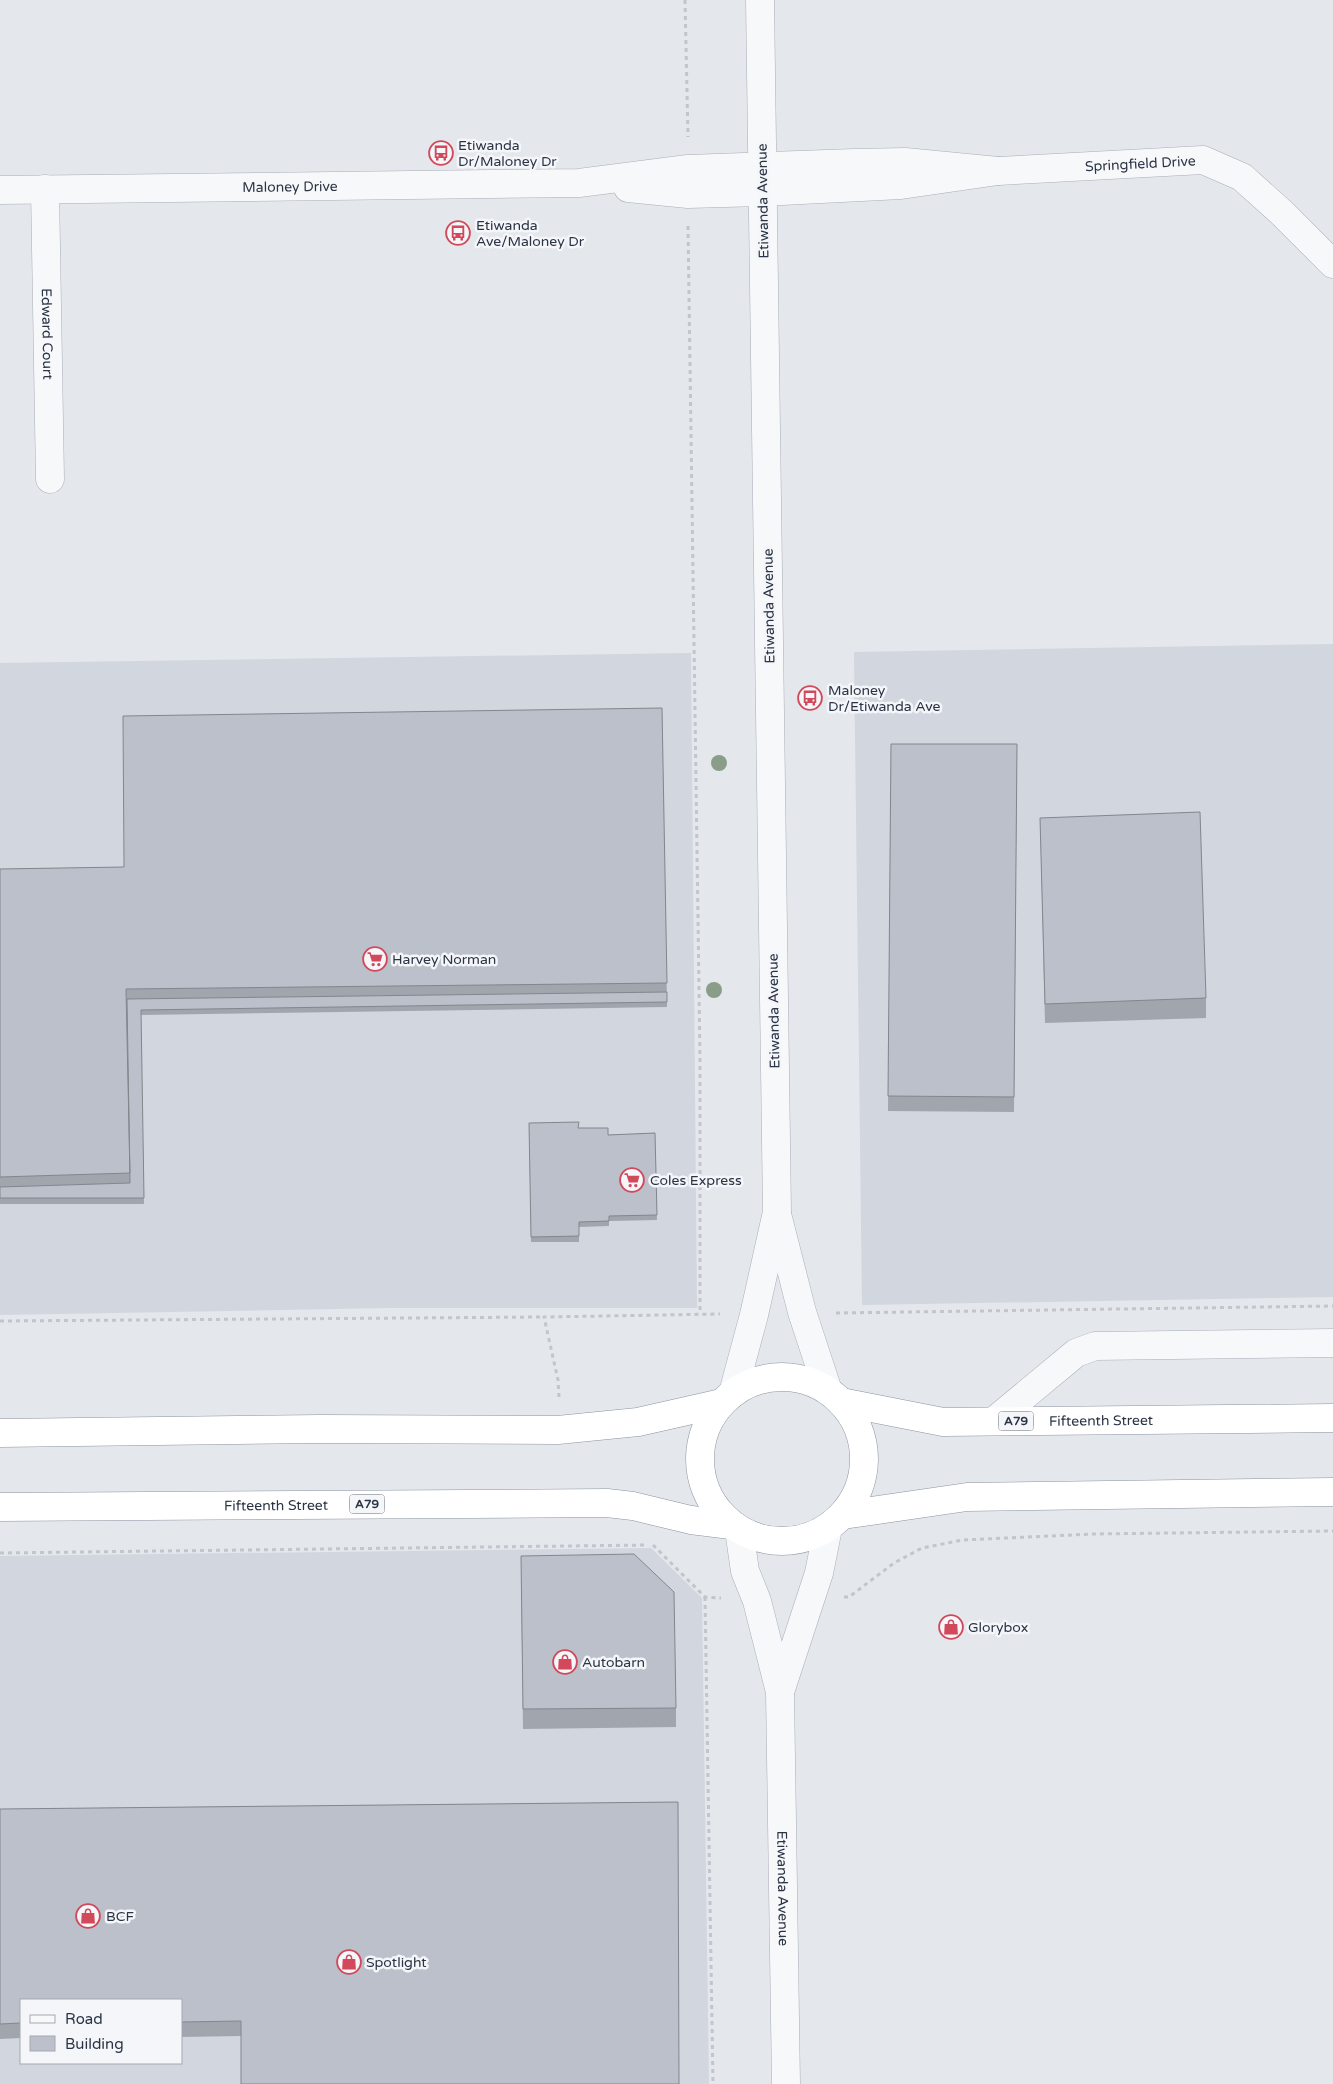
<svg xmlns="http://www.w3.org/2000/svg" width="1333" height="2084" font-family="'Varela Round',sans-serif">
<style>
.built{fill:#d2d6de;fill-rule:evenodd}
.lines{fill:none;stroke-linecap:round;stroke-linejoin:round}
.minor-casing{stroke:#a9aeb7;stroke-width:29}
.highway-casing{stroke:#8b94a3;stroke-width:29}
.path{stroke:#c2c5cb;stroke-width:3;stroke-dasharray:4 4;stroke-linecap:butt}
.minor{stroke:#f7f8fa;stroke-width:28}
.highway{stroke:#fff;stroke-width:28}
.tree{fill:#899d89}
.wall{fill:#a1a5ae}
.building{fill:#bbc0ca;stroke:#83868d}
.labels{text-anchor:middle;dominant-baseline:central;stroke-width:5;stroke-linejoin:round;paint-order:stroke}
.shield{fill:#f4f6f9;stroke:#676e7b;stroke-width:1}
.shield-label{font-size:12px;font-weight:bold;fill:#2b3445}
.poi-label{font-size:14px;fill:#2b3445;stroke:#f4f6f9;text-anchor:start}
.street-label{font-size:14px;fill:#2b3445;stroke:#f4f6f9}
</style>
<rect width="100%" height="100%" fill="#e4e7ec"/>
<path class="built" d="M 1333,644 L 1333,1297 L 862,1305 L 854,652 Z
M 691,653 L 697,1308 L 389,1308 L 0,1315 L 0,663 Z
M 651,1548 L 702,1598 L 709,2084 L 0,2084 L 0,1556 ZM 21,2000 L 181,2000 L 181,2063 L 21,2063 Z"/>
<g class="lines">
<g class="minor-casing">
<g id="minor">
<path id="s1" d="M 628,188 L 688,194 L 762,192 L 901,185 L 998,171 L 1203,160 L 1242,177 L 1282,213 L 1333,264"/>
<path id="s2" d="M 45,189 L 50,479"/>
<path id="s3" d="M 0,190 L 579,183 L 688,169 L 855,163 L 905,162 L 998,171"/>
<path d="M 778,1218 L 802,1312 L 828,1391"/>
<path d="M 733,1393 L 754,1315 L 777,1212 L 760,0"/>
<path d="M 994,1421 L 1076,1353 L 1095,1346 L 1333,1343"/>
<path id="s4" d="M 739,1530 L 745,1571 L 757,1601 L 780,1692 L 786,2084"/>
<path d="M 780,1692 L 819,1573 L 828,1528"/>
</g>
</g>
<g class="highway-casing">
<g id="highway">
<circle cx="782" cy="1459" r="82"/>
<path id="s5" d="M 841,1402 L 943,1422 L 1333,1418"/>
<path d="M 0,1433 L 320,1429 L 558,1430 L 638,1422 L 722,1403"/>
<path id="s6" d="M 0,1507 L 607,1503 L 633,1506 L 691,1520 L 731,1525"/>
<path d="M 843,1515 L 967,1497 L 1333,1492"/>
</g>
</g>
<path class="path" d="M 685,0 L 688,137
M 688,226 L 700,1058 L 700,1314
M 836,1313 L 1333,1306
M 0,1321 L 544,1317
M 559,1397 L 558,1380 L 544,1317 L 720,1314
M 653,1545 L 705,1597 L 721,1598
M 0,1553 L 647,1545
M 705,1597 L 713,2084
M 844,1597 L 849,1597 L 894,1563 L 922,1548 L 963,1540 L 1093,1534 L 1333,1531"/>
<use href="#minor" class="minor"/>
<use href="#highway" class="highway"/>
</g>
<g class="tree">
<circle cx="719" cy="763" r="8"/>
<circle cx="714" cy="990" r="8"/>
</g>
<path class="wall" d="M 662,708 L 667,1007 L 141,1015 L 144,1204 L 0,1204 L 0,869 L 124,867 Z
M 891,744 L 1017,744 L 1014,1112 L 888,1111 Z
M 1040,818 L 1206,998 L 1206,1018 L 1045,1023 Z
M 529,1123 L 579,1128 L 608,1135 L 655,1133 L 657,1220 L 609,1221 L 609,1226 L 579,1227 L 579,1242 L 531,1242 Z
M 521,1575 L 676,1708 L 676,1727 L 523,1729 Z
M 678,1802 L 241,2036 L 181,2037 L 181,2000 L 21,2000 L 21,2038 L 0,2039 L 0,1809 Z"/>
<path class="building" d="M 662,708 L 667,983 L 126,989 L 130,1173 L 0,1177 L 0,869 L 124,867 L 123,716 Z
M 891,744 L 1017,744 L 1014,1097 L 888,1096 Z
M 1200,812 L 1206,998 L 1045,1004 L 1040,818 Z
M 667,992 L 667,1002 L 141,1010 L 144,1198 L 0,1198 L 0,1187 L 130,1183 L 127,999 Z
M 579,1122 L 578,1128 L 608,1128 L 608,1135 L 655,1133 L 657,1215 L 609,1216 L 609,1221 L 579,1222 L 579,1236 L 531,1237 L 529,1123 Z
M 634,1554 L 674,1592 L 676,1708 L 523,1709 L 521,1556 Z
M 678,1802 L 679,2084 L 241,2084 L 241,2021 L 181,2022 L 181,2000 L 21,2000 L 21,2023 L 0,2024 L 0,1809 Z"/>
<defs>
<g id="bus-ring" transform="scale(1.25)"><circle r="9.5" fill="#f4f6f9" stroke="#d1495b" stroke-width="1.5"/><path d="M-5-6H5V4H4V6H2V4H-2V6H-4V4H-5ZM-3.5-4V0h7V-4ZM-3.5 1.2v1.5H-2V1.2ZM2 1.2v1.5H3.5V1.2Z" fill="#d1495b"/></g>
<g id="supermarket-ring" transform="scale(1.25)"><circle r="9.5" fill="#f4f6f9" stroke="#d1495b" stroke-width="1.5"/><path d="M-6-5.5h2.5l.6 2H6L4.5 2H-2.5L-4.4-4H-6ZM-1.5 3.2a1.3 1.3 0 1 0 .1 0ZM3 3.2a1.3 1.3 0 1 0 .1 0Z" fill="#d1495b"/></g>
<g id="shop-ring" transform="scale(1.25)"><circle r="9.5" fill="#f4f6f9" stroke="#d1495b" stroke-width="1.5"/><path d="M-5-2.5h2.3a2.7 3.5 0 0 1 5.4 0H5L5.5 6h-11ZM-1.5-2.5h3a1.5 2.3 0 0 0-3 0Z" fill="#d1495b"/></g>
</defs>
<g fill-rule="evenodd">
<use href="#bus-ring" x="441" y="153"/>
<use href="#bus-ring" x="458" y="233"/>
<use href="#bus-ring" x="810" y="698"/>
<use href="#supermarket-ring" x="375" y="959"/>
<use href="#supermarket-ring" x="632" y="1180"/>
<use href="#shop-ring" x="951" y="1627"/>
<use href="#shop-ring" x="565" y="1662"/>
<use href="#shop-ring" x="88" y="1916"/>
<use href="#shop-ring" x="349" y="1962"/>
</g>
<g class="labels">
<g class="shield">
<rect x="998.5" y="1411.5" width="35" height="19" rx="4"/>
<rect x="349.5" y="1494.5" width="35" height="19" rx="4"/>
</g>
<g class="shield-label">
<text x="1016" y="1421">A79</text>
<text x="367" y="1504">A79</text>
</g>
<g class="poi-label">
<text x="458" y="145">Etiwanda<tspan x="458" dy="16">Dr/Maloney Dr</tspan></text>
<text x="476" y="225">Etiwanda<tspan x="476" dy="16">Ave/Maloney Dr</tspan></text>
<text x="828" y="690">Maloney<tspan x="828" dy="16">Dr/Etiwanda Ave</tspan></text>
<text x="392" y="959">Harvey Norman</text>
<text x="650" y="1180">Coles Express</text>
<text x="968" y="1627">Glorybox</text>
<text x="582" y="1662">Autobarn</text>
<text x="106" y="1916">BCF</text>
<text x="366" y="1962">Spotlight</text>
</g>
<g class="street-label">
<text stroke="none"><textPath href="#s1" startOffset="514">Springfield Drive</textPath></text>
<text stroke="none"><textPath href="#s3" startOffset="290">Maloney Drive</textPath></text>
<text transform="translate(763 201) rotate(-91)">Etiwanda Avenue</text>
<text stroke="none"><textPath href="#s2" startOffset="145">Edward Court</textPath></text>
<text transform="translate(769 606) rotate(-91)">Etiwanda Avenue</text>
<text transform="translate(774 1011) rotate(-91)">Etiwanda Avenue</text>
<text stroke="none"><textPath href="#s5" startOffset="262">Fifteenth Street</textPath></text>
<text stroke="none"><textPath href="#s6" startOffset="276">Fifteenth Street</textPath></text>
<text stroke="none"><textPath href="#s4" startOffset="364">Etiwanda Avenue</textPath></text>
</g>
</g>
<rect x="20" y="1999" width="162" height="65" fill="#f4f6f9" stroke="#a4a8b1"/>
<rect x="30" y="2015" width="25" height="8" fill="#f7f8fa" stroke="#a4a8b1"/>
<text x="65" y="2024" font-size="15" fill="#2b3445">Road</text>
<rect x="30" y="2036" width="25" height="15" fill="#bbc0ca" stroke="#a4a8b1"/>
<text x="65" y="2049" font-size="15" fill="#2b3445">Building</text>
</svg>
